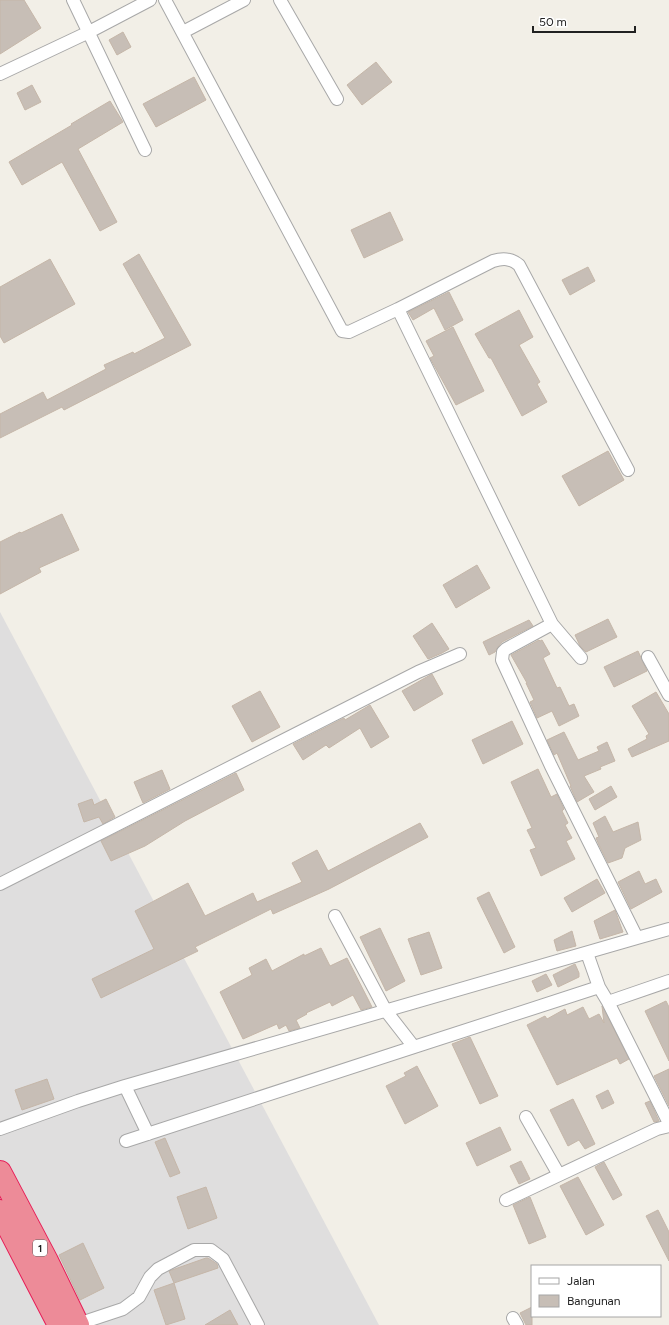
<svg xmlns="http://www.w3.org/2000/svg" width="669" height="1325" font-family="Figtree,sans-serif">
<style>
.residential{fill:#dfdede}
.building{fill:#c7beb6;stroke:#c5b6a8}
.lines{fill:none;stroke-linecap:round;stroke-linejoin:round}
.street-casing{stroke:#a8a8a8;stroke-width:14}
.highway-casing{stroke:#e71d57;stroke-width:24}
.street{stroke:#fff;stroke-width:12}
.highway{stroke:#ed8b98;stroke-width:22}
.labels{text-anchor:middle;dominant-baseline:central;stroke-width:3;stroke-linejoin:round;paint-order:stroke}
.shield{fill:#fff;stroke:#646464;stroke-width:1}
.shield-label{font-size:10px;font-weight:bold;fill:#212121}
</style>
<rect width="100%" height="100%" fill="#f2efe7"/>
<path class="residential" d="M 0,612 L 379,1325 L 0,1325 Z"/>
<path class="building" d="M 0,0 L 24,0 L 41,28 L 0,54 Z
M 123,32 L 131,47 L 117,55 L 109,40 Z
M 376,62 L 392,82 L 362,105 L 347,85 Z
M 194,77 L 206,100 L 156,127 L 143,104 Z
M 32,85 L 41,102 L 25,110 L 17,93 Z
M 110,101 L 123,122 L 78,149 L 117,222 L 100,231 L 62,162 L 22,185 L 9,162 L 72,125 L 71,124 Z
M 390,212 L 403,240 L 364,258 L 351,230 Z
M 139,254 L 191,345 L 64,410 L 62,407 L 0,438 L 0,414 L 43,392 L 47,400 L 106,369 L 104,365 L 133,352 L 134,354 L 165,338 L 123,264 Z
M 50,259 L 75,304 L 4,343 L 0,336 L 0,287 Z
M 588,267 L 595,281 L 570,295 L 562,280 Z
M 449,292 L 463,320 L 445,330 L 434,308 L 413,320 L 408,312 Z
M 519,310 L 533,337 L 519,345 L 540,382 L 537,384 L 547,402 L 522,416 L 491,358 L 489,358 L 475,334 Z
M 453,327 L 484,391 L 456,405 L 430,358 L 434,356 L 426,341 Z
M 608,451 L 624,480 L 579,506 L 562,476 Z
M 62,514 L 79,550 L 39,568 L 41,572 L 0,594 L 0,542 L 20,532 L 21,533 Z
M 477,565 L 490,588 L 456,608 L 443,585 Z
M 608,619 L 617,637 L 586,652 L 580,646 L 575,635 Z
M 529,620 L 533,626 L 502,642 L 498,647 L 495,652 L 489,655 L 483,642 Z
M 432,623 L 449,649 L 442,653 L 428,659 L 413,636 Z
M 539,640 L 540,641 L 542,640 L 550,654 L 543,658 L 557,688 L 560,687 L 569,706 L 574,704 L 579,716 L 559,726 L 552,711 L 537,718 L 530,702 L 534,700 L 526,683 L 527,683 L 511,655 Z
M 638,651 L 647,671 L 614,687 L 604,667 Z
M 432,674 L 443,694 L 414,711 L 402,691 Z
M 260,691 L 280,727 L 252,742 L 232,706 Z
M 656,692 L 669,714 L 669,741 L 632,757 L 628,749 L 647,739 L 646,736 L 649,734 L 632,706 Z
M 370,705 L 389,737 L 371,748 L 360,728 L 329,748 L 326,745 L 303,760 L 293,744 L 344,718 L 345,720 Z
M 512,721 L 523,744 L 483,764 L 472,740 Z
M 564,732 L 578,760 L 599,751 L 597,747 L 607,742 L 615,761 L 600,767 L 601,769 L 584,776 L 594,792 L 577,802 L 570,786 L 571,786 L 557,753 L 554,755 L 547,740 Z
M 538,769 L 551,797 L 557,794 L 564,809 L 562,811 L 568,823 L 565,825 L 572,838 L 566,841 L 575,859 L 541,876 L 530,850 L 536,848 L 527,830 L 532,828 L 511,782 Z
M 162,770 L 170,789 L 143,803 L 134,782 Z
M 236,773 L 244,790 L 185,821 L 145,846 L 111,861 L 101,841 Z
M 611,786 L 617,797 L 595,810 L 589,799 Z
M 92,799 L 94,805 L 106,799 L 115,817 L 103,824 L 99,817 L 84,822 L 78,804 Z
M 605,816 L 613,832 L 638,822 L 641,840 L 625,848 L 622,858 L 608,863 L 599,845 L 596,838 L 599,837 L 593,823 Z
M 420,823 L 428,837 L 329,889 L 273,914 L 271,909 L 195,947 L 198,951 L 101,998 L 92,979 L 154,949 L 135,911 L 188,883 L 205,916 L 253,893 L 257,902 L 302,882 L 292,863 L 317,850 L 328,871 Z
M 639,871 L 645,884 L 656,879 L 662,892 L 631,909 L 618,882 Z
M 597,879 L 605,893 L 572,912 L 564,898 Z
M 489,892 L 515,947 L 504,953 L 477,898 Z
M 615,910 L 623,932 L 600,939 L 594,921 Z
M 380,928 L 405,981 L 386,991 L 360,937 Z
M 572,931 L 576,946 L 557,951 L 554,940 Z
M 429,932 L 442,968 L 421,975 L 408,939 Z
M 321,948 L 330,966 L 347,958 L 372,1007 L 361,1010 L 353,995 L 332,1006 L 330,1002 L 306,1013 L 307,1014 L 296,1020 L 300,1028 L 289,1031 L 286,1025 L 279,1029 L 277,1024 L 243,1039 L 220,992 L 252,975 L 249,968 L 266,959 L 272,971 L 304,954 L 304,956 Z
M 575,964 L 579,973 L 579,977 L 558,987 L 553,975 Z
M 546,974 L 552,985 L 537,992 L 532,981 Z
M 666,1001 L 669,1007 L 669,1061 L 645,1011 Z
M 602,1006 L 629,1059 L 620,1064 L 617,1058 L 557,1085 L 527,1025 L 545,1016 L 547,1019 L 565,1009 L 567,1015 L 583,1007 L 589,1019 L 599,1014 L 604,1023 Z
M 470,1037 L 498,1096 L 480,1104 L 452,1044 Z
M 417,1066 L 438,1106 L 405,1124 L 386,1086 L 406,1076 L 404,1073 Z
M 669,1069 L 669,1106 L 654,1076 Z
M 47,1079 L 54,1099 L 22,1110 L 15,1090 Z
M 608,1090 L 614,1103 L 602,1109 L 596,1096 Z
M 573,1099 L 595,1144 L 585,1149 L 579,1140 L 568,1146 L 550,1110 Z
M 650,1101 L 659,1121 L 654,1122 L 645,1103 Z
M 500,1127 L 511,1150 L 477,1166 L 466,1143 Z
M 165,1138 L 180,1173 L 170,1177 L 155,1142 Z
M 521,1161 L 530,1179 L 519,1184 L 510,1166 Z
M 604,1162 L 622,1195 L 613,1200 L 595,1167 Z
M 578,1177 L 604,1225 L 586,1235 L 560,1186 Z
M 206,1187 L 217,1218 L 188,1229 L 177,1197 Z
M 530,1197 L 546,1237 L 529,1244 L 513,1205 Z
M 658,1210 L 669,1232 L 669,1261 L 646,1216 Z
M 83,1243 L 104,1288 L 80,1300 L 59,1255 Z
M 206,1258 L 208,1258 L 217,1264 L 218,1268 L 174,1283 L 169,1271 Z
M 174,1283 L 185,1319 L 166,1325 L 154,1290 Z
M 532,1307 L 532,1325 L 526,1325 L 520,1313 Z
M 230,1310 L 238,1325 L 205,1325 Z"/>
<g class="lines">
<g class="street-casing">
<path id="street" d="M 73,0 L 145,150
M 280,0 L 337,99
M 183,32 L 244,0
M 0,74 L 89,32 L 150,0
M 398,309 L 493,261 C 503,258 511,258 519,265 L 628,470
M 552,624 L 581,658
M 648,657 L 669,695
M 0,884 L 418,672 L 460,654
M 335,916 L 386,1011 L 414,1047 L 599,987 L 608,1002 L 669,981
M 637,938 L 669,929
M 587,953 L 599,987
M 608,1002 L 669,1123
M 125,1086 L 148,1134
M 526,1117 L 559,1175
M 0,1129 L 78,1101 L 125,1086 L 637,938 L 551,766 L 502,660 L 503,652 L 506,649 L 552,624 L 398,309 L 349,332 L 342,331 L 165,0
M 126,1141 L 414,1047
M 506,1200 L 657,1129 L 669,1126
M 513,1318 L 517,1325
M 75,1325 L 123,1309 L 139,1297 L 150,1277 L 158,1269 L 194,1250 L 211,1250 L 223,1259 L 258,1325"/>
</g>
<g class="highway-casing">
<path id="highway" d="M 0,1172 L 47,1261 L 78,1325
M 0,1211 L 59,1325"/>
</g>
<use href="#street" class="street"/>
<use href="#highway" class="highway"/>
</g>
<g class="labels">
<rect class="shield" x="33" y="1240" width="14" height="16" rx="3"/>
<g class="shield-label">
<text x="40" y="1248">1</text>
</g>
</g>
<rect x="531" y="1265" width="130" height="52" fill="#ffffff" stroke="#a6a6a6"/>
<rect x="539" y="1278" width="20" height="6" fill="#ffffff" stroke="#a6a6a6"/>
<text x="567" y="1285" font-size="12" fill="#212121">Jalan</text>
<rect x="539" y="1295" width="20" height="12" fill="#c7beb6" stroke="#a6a6a6"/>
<text x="567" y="1305" font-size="12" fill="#212121">Bangunan</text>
<path d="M533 26v6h102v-6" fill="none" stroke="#212121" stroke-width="2"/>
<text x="539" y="26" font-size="12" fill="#212121" stroke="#ffffff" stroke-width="3" paint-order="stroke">50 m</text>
</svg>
